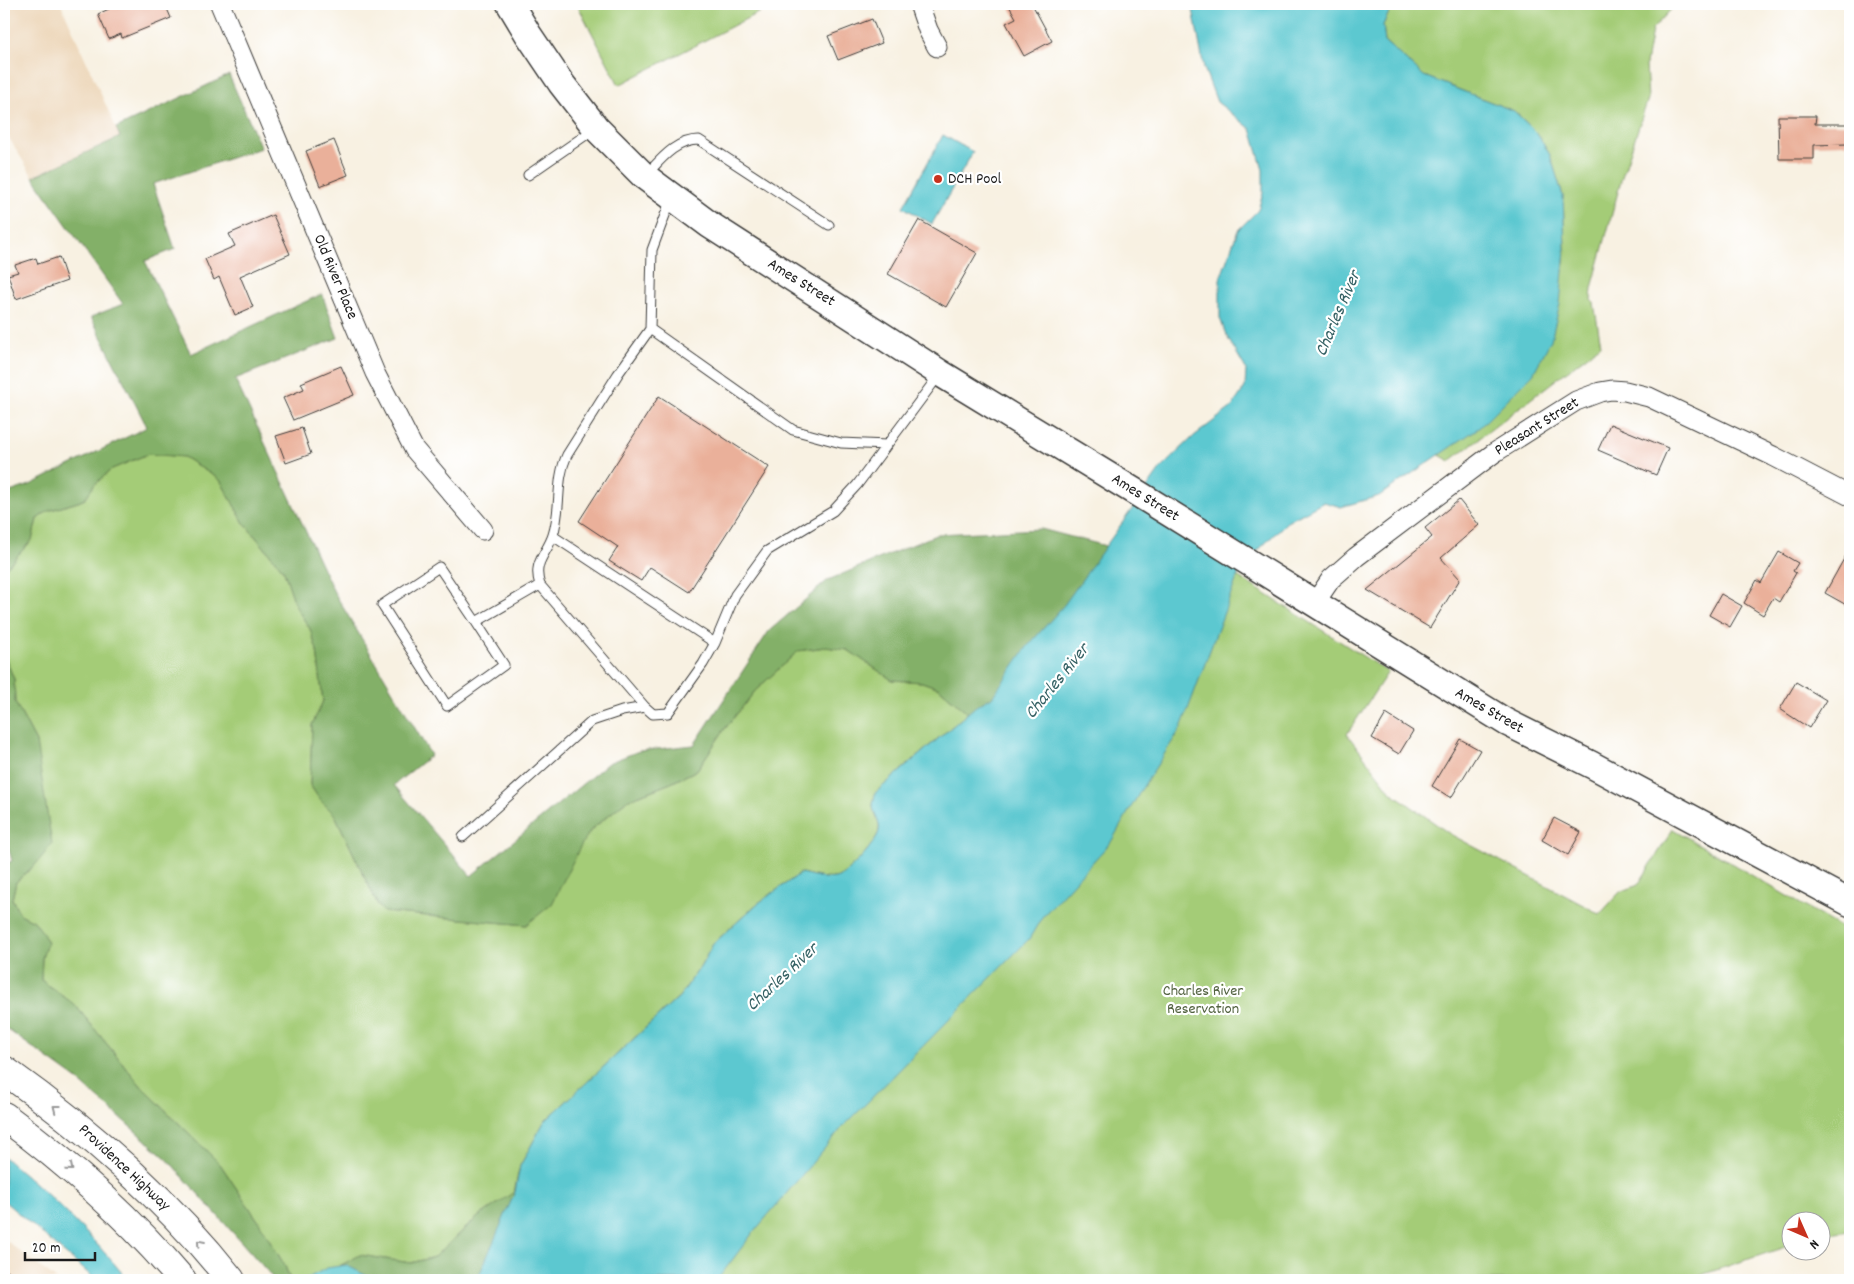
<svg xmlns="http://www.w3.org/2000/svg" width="1854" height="1284" font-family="Dekko,sans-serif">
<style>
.built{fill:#edd7ba}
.green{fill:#a4cc77;stroke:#60744a}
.forest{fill:#83b068;stroke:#506642}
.water{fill:#5bc8d0;stroke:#3c7276}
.building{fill:#eab09a}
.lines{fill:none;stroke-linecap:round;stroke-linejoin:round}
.lane-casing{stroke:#3d3c3a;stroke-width:11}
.street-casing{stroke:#3d3c3a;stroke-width:21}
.secondary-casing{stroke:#3d3c3a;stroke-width:29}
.highway-casing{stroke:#3d3c3a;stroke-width:30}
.lane{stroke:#fff;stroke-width:9}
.street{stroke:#fff;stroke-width:19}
.secondary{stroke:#fff;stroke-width:26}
.highway{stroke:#fff;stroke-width:28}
.oneway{stroke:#999}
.poi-dot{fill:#c8321e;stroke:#fff;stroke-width:2}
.labels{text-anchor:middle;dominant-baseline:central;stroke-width:4.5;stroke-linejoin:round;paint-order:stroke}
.poi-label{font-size:16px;fill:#1c1c1c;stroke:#fff;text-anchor:start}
.street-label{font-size:16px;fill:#1c1c1c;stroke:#fff}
.park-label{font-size:16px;fill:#526240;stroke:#fff}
.water-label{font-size:18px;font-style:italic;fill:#356164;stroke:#fff}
</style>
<rect width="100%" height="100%" fill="#fff"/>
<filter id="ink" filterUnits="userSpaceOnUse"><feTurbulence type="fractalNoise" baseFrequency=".02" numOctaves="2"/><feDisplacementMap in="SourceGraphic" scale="10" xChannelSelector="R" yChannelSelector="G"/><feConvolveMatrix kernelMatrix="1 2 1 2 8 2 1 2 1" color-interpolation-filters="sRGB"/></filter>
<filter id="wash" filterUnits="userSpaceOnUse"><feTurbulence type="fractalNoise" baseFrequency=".0096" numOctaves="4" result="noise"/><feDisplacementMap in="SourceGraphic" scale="20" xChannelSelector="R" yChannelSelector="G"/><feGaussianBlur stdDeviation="1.12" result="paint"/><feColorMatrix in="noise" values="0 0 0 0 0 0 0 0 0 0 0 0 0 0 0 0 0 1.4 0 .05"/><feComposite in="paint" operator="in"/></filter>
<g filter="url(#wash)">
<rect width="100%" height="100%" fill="#f8f1e2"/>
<path class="built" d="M 4,4 L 61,4 L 120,137 L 33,177 L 4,130 Z
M 4,1239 L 57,1280 L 4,1280 Z"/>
<path class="green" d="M 577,4 L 775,4 L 619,85 Z
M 1393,4 L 1676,4 L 1652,30 L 1646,64 L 1648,99 L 1622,177 L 1592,288 L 1591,300 L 1594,303 L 1601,345 L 1450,461 L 1434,452 L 1563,271 L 1565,250 L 1563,196 L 1550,155 L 1536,132 L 1514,111 L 1424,76 L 1385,42 L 1383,25 Z
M 148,454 L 184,457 L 220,480 L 244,523 L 284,571 L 296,607 L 310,629 L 317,650 L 323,701 L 312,725 L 310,785 L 320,800 L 335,815 L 379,907 L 384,912 L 527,925 L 591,830 L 627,800 L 671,783 L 697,770 L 724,730 L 755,691 L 798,651 L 825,647 L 848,650 L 892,680 L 922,682 L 939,688 L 968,713 L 899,772 L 873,806 C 877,814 882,823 879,832 C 876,843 847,877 835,878 C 824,880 811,875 801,873 L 757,904 L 713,944 L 701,966 L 680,996 L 613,1058 L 520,1166 L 515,1192 L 478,1217 L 434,1257 L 411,1263 L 360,1255 L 313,1280 L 294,1280 L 289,1277 L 285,1266 L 259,1222 L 220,1164 L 142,1087 L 75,1005 L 41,980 L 42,958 L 47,943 L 34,921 L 20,914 L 12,899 L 16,882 L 37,863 L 36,742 L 15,702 L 14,679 L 4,655 L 4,570 L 32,540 L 37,519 L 48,511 L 78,502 L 85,499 L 94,485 L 112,469 Z
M 1187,544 L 1388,672 L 1347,734 L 1391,792 L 1450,834 L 1600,914 L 1620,892 L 1638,885 L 1673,829 L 1850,933 L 1850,1231 L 1822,1235 L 1822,1222 L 1792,1222 L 1791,1245 L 1686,1280 L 606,1280 Z"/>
<path class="forest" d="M 229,75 L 261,148 L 153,184 L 175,249 L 145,261 L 191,354 L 322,294 L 338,338 L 235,379 L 334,592 L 431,755 L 394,785 L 471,876 L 608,763 L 639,751 L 694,745 L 769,631 L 828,580 L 938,534 L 1041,529 L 1106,546 L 1120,563 L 899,831 L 478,1280 L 313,1280 L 360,1255 L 411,1263 L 434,1257 L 478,1217 L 514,1192 L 520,1166 L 544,1122 L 680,996 L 701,966 L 713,944 L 757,904 L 801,873 C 811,875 825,880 835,878 C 847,876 877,842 879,831 C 881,820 873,814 873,805 C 873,801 875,797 875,793 L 968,713 L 939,688 L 922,682 L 892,680 L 848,650 L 825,647 L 798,651 L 755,691 L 724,730 L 697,770 L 671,783 L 627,800 L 591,830 L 580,847 L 552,904 L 526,925 L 384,912 L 379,907 L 335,815 L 320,800 L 310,785 L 312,725 L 323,701 L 317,650 L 310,629 L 296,607 L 284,571 L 244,523 L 220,480 L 184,457 L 148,454 L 112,469 L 94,485 L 85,499 L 78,502 L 48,511 L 37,519 L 32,540 L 4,570 L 4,494 L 30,485 L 147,427 L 91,317 L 123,304 L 33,177 L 120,137 L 116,128 Z
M 4,655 L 14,679 L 15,702 L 36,742 L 52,844 L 37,863 L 16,882 L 12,899 L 20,914 L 34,921 L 43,933 L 47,943 L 42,958 L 41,980 L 75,1005 L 142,1087 L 220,1164 L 259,1222 L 285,1266 L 289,1277 L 294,1280 L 274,1280 L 268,1272 L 167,1159 L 75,1078 L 4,1027 L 4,864 L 12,861 L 4,832 Z"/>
<path class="water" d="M 1192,4 L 1393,4 L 1383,25 L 1385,42 L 1424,76 L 1514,111 L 1536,132 L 1550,155 L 1563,196 L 1565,250 L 1560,304 L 1551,340 L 1533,374 L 1480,427 L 1379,496 L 1341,507 L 1324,502 L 1287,522 L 1241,567 L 1181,728 L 1141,790 L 1111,842 L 1042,917 L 1029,939 L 841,1129 L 752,1234 L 717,1280 L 477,1280 L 515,1192 L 520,1166 L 544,1122 L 680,996 L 701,966 L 713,944 L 757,904 L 801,873 C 811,875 825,880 835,878 C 847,876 877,842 879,831 C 881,820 873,814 873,805 C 873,801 875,797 875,793 L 976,706 L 992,697 L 1027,647 L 1064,605 L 1161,468 L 1194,436 L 1232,407 L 1245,387 L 1246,369 L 1226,335 L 1220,318 L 1220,279 L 1238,230 L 1258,210 L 1263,193 L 1263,170 L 1251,129 L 1217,102 L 1204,68 Z
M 943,135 L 973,152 L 932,224 L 903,207 Z
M 4,1157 C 49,1193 91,1235 128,1280 L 96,1280 L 4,1201 Z
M 346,1265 L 375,1280 L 304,1280 L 327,1268 Z"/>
<g id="blocks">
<path class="building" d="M 109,4 L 165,4 L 171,18 L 122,38 L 121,34 L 109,39 L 98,14 L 111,8 Z
M 1008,4 L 1032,4 L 1052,41 L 1024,56 L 1006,23 L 1016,18 Z
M 872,19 L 882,43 L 838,60 L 828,36 Z
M 1778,116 L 1816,116 L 1815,124 L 1847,124 L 1847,144 L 1814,145 L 1814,159 L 1779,159 Z
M 334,140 L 348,175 L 320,186 L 306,151 Z
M 273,215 L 290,254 L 240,276 L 253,307 L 235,315 L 219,277 L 214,280 L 205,259 L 235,246 L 229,234 Z
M 919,220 L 977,253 L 946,307 L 888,274 Z
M 59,257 L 67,281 L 16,299 L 8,275 L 18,272 L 15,265 L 36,258 L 38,264 Z
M 341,366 L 354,395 L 293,420 L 283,398 L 304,389 L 301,383 Z
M 659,396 L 769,467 L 689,592 L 650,567 L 641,581 L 609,561 L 618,547 L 579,521 Z
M 1610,424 L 1668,448 L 1656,475 L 1598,450 Z
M 302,428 L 311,454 L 286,463 L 276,436 Z
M 1459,500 L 1479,525 L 1441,558 L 1460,579 L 1430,628 L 1367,590 L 1432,537 L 1425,528 Z
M 1850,548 L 1850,607 L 1825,593 Z
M 1779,552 L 1798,563 L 1793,571 L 1796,573 L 1779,602 L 1773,598 L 1763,615 L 1744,603 L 1757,580 L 1761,583 Z
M 1721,594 L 1742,606 L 1730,627 L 1709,615 Z
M 1796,682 L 1826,700 L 1809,728 L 1780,709 Z
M 1386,714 L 1413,731 L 1399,754 L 1372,738 Z
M 1460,739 L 1480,750 L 1451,798 L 1432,786 Z
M 1554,818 L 1581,832 L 1568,855 L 1542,840 Z"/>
</g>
</g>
<g filter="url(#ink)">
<use href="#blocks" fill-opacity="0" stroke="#3d3c3a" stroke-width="1"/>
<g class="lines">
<g class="lane-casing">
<path id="lane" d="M 647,174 C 662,158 676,140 699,140 L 829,225
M 528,175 L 593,130
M 671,199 L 652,250 L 650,329 L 618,374 L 567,455 C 555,481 562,507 553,535 C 547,554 532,562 540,585 L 645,707 L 653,714 L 668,713 L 703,664 L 715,643 L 735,595 L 767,551 L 833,511 L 857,485 L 939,375
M 650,329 L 793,430 L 841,443 L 887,445
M 553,536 L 715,643
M 476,622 L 439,567 L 382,605 L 447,706 L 504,665 L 476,622 L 540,585
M 463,837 L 592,721 L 622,711 L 645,707
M 4,1275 L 11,1280"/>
</g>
<g class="street-casing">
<path id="street" d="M 220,4 L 375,373 L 414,449 L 483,530
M 919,4 L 928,30 L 937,47
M 1314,604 L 1331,579 L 1356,557 L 1494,453 L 1576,401 L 1600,392 L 1612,390 L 1625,391 L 1649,397 L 1773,456 L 1850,496"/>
</g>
<g class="secondary-casing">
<path id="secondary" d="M 510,4 L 528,34 L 561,83 L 596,128 L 644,176 L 710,225 L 940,373 L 1137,493 L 1506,722 L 1592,765 L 1850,903"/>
</g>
<g class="highway-casing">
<path id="highway" d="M 4,1070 C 88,1130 167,1199 231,1280
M 4,1116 C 69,1164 130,1218 182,1280"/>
</g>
<use href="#lane" class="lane"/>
<use href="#street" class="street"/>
<use href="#secondary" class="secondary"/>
<use href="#highway" class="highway"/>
</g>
<defs><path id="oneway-chevron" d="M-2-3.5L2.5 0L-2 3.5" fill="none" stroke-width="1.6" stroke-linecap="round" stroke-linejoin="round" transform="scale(1.25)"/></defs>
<g class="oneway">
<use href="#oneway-chevron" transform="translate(56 1108) rotate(-142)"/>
<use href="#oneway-chevron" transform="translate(70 1168) rotate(39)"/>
<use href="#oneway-chevron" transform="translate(200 1243) rotate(-131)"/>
</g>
</g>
<circle class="poi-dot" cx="938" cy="179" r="5"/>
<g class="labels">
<g class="poi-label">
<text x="948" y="179">DCH Pool</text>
</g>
<g class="street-label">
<text transform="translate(335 277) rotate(67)">Old River Place</text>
<text transform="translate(801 283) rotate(32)">Ames Street</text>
<text transform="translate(1537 427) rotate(-32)">Pleasant Street</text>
<text transform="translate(1145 498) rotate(32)">Ames Street</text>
<text transform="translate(1489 711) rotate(30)">Ames Street</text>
<text transform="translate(124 1168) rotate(43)">Providence Highway</text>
</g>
<g class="park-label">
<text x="1203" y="991">Charles River<tspan x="1203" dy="18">Reservation</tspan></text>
</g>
<g class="water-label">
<text transform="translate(1339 314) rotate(-67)">Charles River</text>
<text transform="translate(1058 682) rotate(-51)">Charles River</text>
<text transform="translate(783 978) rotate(-43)">Charles River</text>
</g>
</g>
<rect width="1854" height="1284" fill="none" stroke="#fff" stroke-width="20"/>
<g transform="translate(1806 1236) rotate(135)"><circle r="24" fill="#ffffff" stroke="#a4a4a4"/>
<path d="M0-4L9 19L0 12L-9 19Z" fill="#c8321e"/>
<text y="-8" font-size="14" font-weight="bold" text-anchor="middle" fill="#1c1c1c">N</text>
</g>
<path d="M25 1252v8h70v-8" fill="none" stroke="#1c1c1c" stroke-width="2.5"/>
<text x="32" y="1252" font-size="15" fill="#1c1c1c" stroke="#ffffff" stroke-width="4" paint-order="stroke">20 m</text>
</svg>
